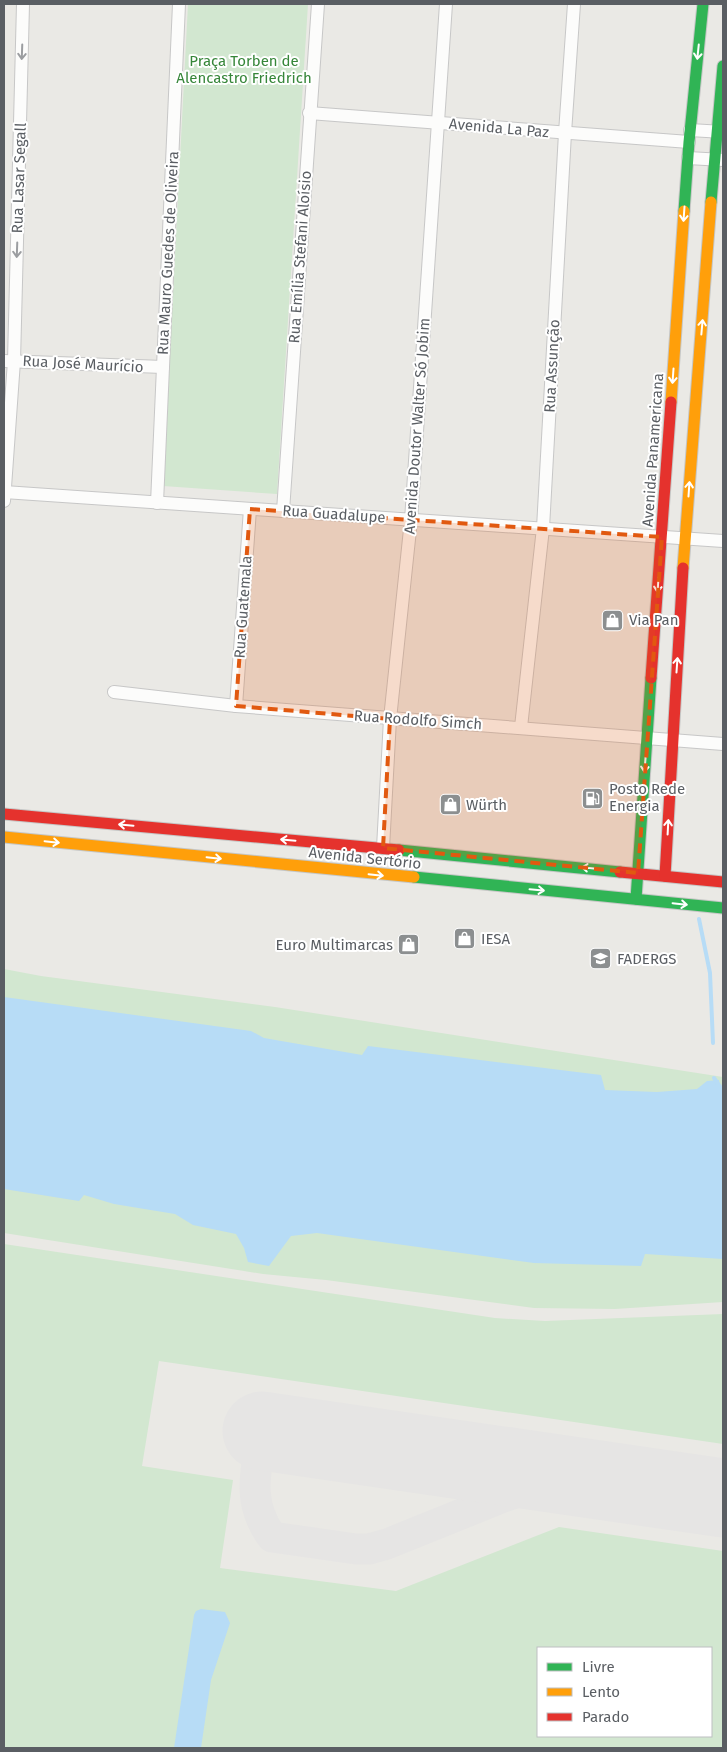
<svg xmlns="http://www.w3.org/2000/svg" width="727" height="1752" font-family="'Fira Sans',sans-serif">
  <rect width="100%" height="100%" fill="#eae9e5"/>
  <!-- green -->
  <g fill="#d2e7d0" fill-rule="evenodd">
    <path d="M 188,4 L 308,4 L 277,494 L 163,486 Z"/>
    <path d="M 4,969 L 41,976 L 275,1007 L 723,1077 L 723,1302 L 615,1309 L 534,1308 L 326,1280 L 263,1274 L 4,1233 Z"/>
    <path d="M 4,1244 L 495,1318 L 545,1321 L 723,1314 L 723,1444 L 159,1361 L 142,1466 L 233,1480 L 220,1568 L 396,1591 L 559,1527 L 723,1551 L 723,1748 L 4,1748 ZM 538,1648 L 711,1648 L 711,1736 L 538,1736 Z"/>
  </g>
  <!-- water -->
  <g fill="#b7dcf6">
    <path d="M 4,997 L 251,1031 L 264,1038 L 362,1055 L 368,1046 L 601,1075 L 605,1090 L 657,1092 L 697,1089 L 707,1081 L 719,1080 L 720,1090 L 723,1091 L 723,1259 L 645,1254 L 641,1266 L 534,1263 L 317,1233 L 291,1236 L 269,1266 L 248,1262 L 244,1248 L 236,1234 L 193,1225 L 175,1214 L 114,1204 L 84,1195 L 79,1201 L 4,1189 Z"/>
    <path d="M 201,1609 L 225,1612 L 230,1623 L 211,1680 L 201,1748 L 174,1748 L 194,1615 L 196,1611 Z"/>
  </g>
  <g fill="none" stroke-linecap="round" stroke-linejoin="round">
    <!-- stream -->
    <g stroke="#b7dcf6" stroke-width="4">
      <path d="M 699,919 L 710,973 L 713,1043"/>
      <path d="M 714,1078 L 723,1091"/>
    </g>
    <!-- taxiway -->
    <path stroke="#e6e5e4" stroke-width="31" d="M 262,1431 C 256,1471 246,1502 272,1537 L 356,1549 L 369,1549 L 387,1544 L 506,1496 L 546,1482 L 574,1480 L 696,1494"/>
    <!-- runway -->
    <path stroke="#e6e5e4" stroke-width="79" d="M 262,1431 L 723,1498"/>
    <defs>
      <g id="street">
        <path d="M 309,113 L 689,142"/>
        <path d="M 690,130 L 723,132"/>
        <path d="M 688,158 L 723,160"/>
        <path d="M 4,361 L 163,367"/>
        <path d="M 4,492 L 723,541"/>
        <path d="M 4,501 L 14,361 L 23,4"/>
        <path d="M 157,503 L 179,4"/>
        <path d="M 283,511 L 318,4"/>
        <path d="M 114,692 L 236,706 L 723,744"/>
        <path d="M 236,706 L 250,509"/>
        <path d="M 521,727 L 543,528 L 565,133 L 574,4"/>
        <path d="M 383,848 L 390,719 L 411,520 L 446,4"/>
      </g>
      <g id="fast">
        <path d="M 711,202 L 723,66"/>
        <path d="M 684,211 L 689,142 L 703,4"/>
        <path d="M 399,850 L 620,872"/>
        <path d="M 414,877 L 723,908"/>
        <path d="M 636,899 L 651,678"/>
      </g>
      <g id="slow">
        <path d="M 671,402 L 684,211"/>
        <path d="M 683,568 L 711,202"/>
        <path d="M 4,837 L 414,877"/>
      </g>
      <g id="jam">
        <path d="M 651,678 L 671,402"/>
        <path d="M 4,814 L 399,850"/>
        <path d="M 620,872 L 723,882"/>
        <path d="M 665,876 L 683,568"/>
      </g>
    </defs>
    <!-- street casing -->
    <use href="#street" stroke="#c7c7c7" stroke-width="14"/>
    <!-- fast casing -->
    <use href="#fast" stroke="#c5c6c5" stroke-width="13"/>
    <!-- slow casing -->
    <use href="#slow" stroke="#c5c6c5" stroke-width="13"/>
    <!-- jam casing -->
    <use href="#jam" stroke="#c5c6c5" stroke-width="13"/>
    <!-- street -->
    <use href="#street" stroke="#fcfcfb" stroke-width="12"/>
    <!-- fast -->
    <use href="#fast" stroke="#30b455" stroke-width="11"/>
    <!-- slow -->
    <use href="#slow" stroke="#ff9f0a" stroke-width="11"/>
    <!-- jam -->
    <use href="#jam" stroke="#e5322d" stroke-width="11"/>
  </g>
  <!-- one-way arrows -->
  <defs><path id="oneway-shaft" d="M-6 0H5M1.5-3L5.5 0L1.5 3" fill="none" stroke-width="1.6" stroke-linecap="round" stroke-linejoin="round" transform="scale(1.25)"/></defs>
  <g stroke="#9b9da0">
    <use href="#oneway-shaft" transform="translate(22 52) rotate(92)"/>
    <use href="#oneway-shaft" transform="translate(17 250) rotate(92)"/>
  </g>
  <g stroke="#fff">
    <use href="#oneway-shaft" transform="translate(698 52) rotate(96)"/>
    <use href="#oneway-shaft" transform="translate(684 214) rotate(94)"/>
    <use href="#oneway-shaft" transform="translate(702 327) rotate(-85)"/>
    <use href="#oneway-shaft" transform="translate(673 376) rotate(94)"/>
    <use href="#oneway-shaft" transform="translate(689 489) rotate(-86)"/>
    <use href="#oneway-shaft" transform="translate(658 585) rotate(94)"/>
    <use href="#oneway-shaft" transform="translate(677 665) rotate(-86)"/>
    <use href="#oneway-shaft" transform="translate(645 765) rotate(94)"/>
    <use href="#oneway-shaft" transform="translate(126 825) rotate(-175)"/>
    <use href="#oneway-shaft" transform="translate(668 827) rotate(-87)"/>
    <use href="#oneway-shaft" transform="translate(288 840) rotate(-175)"/>
    <use href="#oneway-shaft" transform="translate(52 842) rotate(6)"/>
    <use href="#oneway-shaft" transform="translate(214 858) rotate(6)"/>
    <use href="#oneway-shaft" transform="translate(589 868) rotate(-174)"/>
    <use href="#oneway-shaft" transform="translate(376 875) rotate(6)"/>
    <use href="#oneway-shaft" transform="translate(537 890) rotate(5)"/>
    <use href="#oneway-shaft" transform="translate(680 904) rotate(6)"/>
  </g>
  <!-- marked area -->
  <path fill="#e15910" fill-opacity="0.2" stroke="#e15910" stroke-width="4" stroke-dasharray="10 6" stroke-linejoin="round" d="M 250,509 L 662,537 L 638,873 L 383,848 L 390,719 L 236,706 Z"/>
  <!-- icons -->
  <defs>
    <symbol id="shop-square" viewBox="-11 -11 22 22"><rect x="-9" y="-9" width="18" height="18" rx="4" fill="#8c8f90" stroke="#fff"/><path d="M-5-2.5h2.3a2.7 3.5 0 0 1 5.4 0H5L5.5 6h-11ZM-1.5-2.5h3a1.5 2.3 0 0 0-3 0Z" fill="#fff"/></symbol>
    <symbol id="fuel-square" viewBox="-11 -11 22 22"><rect x="-9" y="-9" width="18" height="18" rx="4" fill="#8c8f90" stroke="#fff"/><path d="M-5.5-6h7V0h2V4h1.3V-2.5L3-4.5l.8-.8L6-3V5H2.5V1h-1V6h-7ZM-4.2-4.7v3.2H.2V-4.7Z" fill="#fff"/></symbol>
    <symbol id="university-square" viewBox="-11 -11 22 22"><rect x="-9" y="-9" width="18" height="18" rx="4" fill="#8c8f90" stroke="#fff"/><path d="M0-5L7-2L0 1L-7-2ZM-4 1L0 2.5L4 1V4Q0 6-4 4Z" fill="#fff"/></symbol>
  </defs>
  <g fill-rule="evenodd">
    <use href="#shop-square" x="600" y="608" width="25" height="25"/>
    <use href="#fuel-square" x="580" y="786" width="25" height="25"/>
    <use href="#shop-square" x="438" y="792" width="25" height="25"/>
    <use href="#shop-square" x="452" y="926" width="25" height="25"/>
    <use href="#shop-square" x="396" y="932" width="25" height="25"/>
    <use href="#university-square" x="588" y="946" width="25" height="25"/>
  </g>
  <g text-anchor="middle" stroke-width="4" stroke-linejoin="round" paint-order="stroke">
    <!-- park labels -->
    <g font-size="15" fill="#368639" stroke="#fff">
      <text x="244" y="66">Praça Torben de<tspan x="244" dy="17">Alencastro Friedrich</tspan></text>
    </g>
    <!-- street labels -->
    <g font-size="15" fill="#5a5e63" stroke="#fff">
      <text transform="translate(499 128) rotate(5)" y="5">Avenida La Paz</text>
      <text transform="translate(19 178) rotate(-88)" y="5">Rua Lasar Segall</text>
      <text transform="translate(168 253) rotate(-87)" y="5">Rua Mauro Guedes de Oliveira</text>
      <text transform="translate(300 257) rotate(-86)" y="5">Rua Emília Stefani Aloísio</text>
      <text transform="translate(83 364) rotate(3)" y="5">Rua José Maurício</text>
      <text transform="translate(552 366) rotate(-87)" y="5">Rua Assunção</text>
      <text transform="translate(417 426) rotate(-86)" y="5">Avenida Doutor Walter Só Jobim</text>
      <text transform="translate(653 450) rotate(-86)" y="5">Avenida Panamericana</text>
      <text transform="translate(334 514) rotate(4)" y="5">Rua Guadalupe</text>
      <text transform="translate(243 607) rotate(-86)" y="5">Rua Guatemala</text>
      <text transform="translate(418 720) rotate(4)" y="5">Rua Rodolfo Simch</text>
      <text transform="translate(365 858) rotate(6)" y="5">Avenida Sertório</text>
    </g>
    <!-- poi labels -->
    <g font-size="15" fill="#5a5e63" stroke="#fff" text-anchor="start">
      <text x="629" y="625">Via Pan</text>
      <text x="609" y="794">Posto Rede<tspan x="609" dy="17">Energia</tspan></text>
      <text x="466" y="810">Würth</text>
      <text x="481" y="944">IESA</text>
      <text x="393" y="950" text-anchor="end">Euro Multimarcas</text>
      <text x="617" y="964">FADERGS</text>
    </g>
  </g>
  <!-- border -->
  <rect width="727" height="1752" fill="none" stroke="#5a5e63" stroke-width="10"/>
  <!-- legend -->
  <rect x="537" y="1647" width="175" height="90" fill="#ffffff" stroke="#bdbfc1"/>
  <rect x="547" y="1663" width="25" height="8" fill="#30b455" stroke="#bdbfc1"/>
  <text x="582" y="1672" font-size="15" fill="#5a5e63">Livre</text>
  <rect x="547" y="1688" width="25" height="8" fill="#ff9f0a" stroke="#bdbfc1"/>
  <text x="582" y="1697" font-size="15" fill="#5a5e63">Lento</text>
  <rect x="547" y="1713" width="25" height="8" fill="#e5322d" stroke="#bdbfc1"/>
  <text x="582" y="1722" font-size="15" fill="#5a5e63">Parado</text>
</svg>
